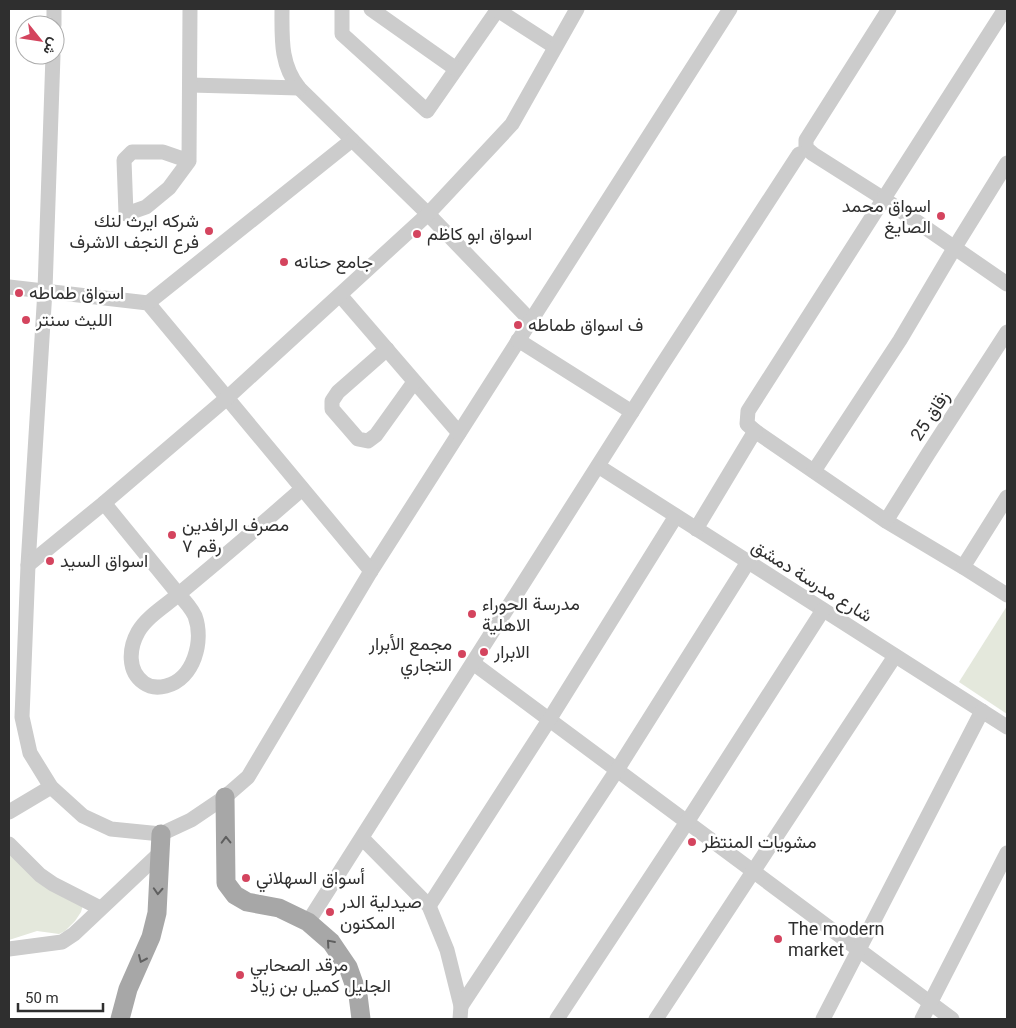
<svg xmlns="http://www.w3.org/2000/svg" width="1016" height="1028" font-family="Roboto,Vazirmatn,sans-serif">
  <rect width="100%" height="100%" fill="#fff"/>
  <!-- green -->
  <g fill="#e4e8dc">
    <path d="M 1007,606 L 1007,714 L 959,682 Z"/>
    <path d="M 9,854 L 83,905 L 81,912 L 75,921 L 65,931 L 59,934 L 37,931 L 9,940 Z"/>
  </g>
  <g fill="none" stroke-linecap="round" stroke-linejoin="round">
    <!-- minor -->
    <g stroke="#ccc" stroke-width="15">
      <path d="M 282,9 C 282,38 280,64 299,88 L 428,214 L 531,321"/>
      <path d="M 342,9 L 342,34 L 427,111 L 498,9"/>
      <path d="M 371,9 L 456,69"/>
      <path d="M 496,9 L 555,47"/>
      <path d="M 889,9 L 806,140 L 806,148 L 813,154 L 884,199 L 1007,284"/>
      <path d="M 1005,9 L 748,411 L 747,424 L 755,431 L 886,521 L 963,567 L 1007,595"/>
      <path d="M 54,25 L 54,9"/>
      <path d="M 53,55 L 45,290 L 28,565 L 22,717 L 30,753 L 51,787 L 83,816 L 111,829 L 161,834 L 191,820 L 225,797 L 248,777 L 371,571 L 730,9"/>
      <path d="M 190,85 L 299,88"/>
      <path d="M 189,161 L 163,152 L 132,152 L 124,160 L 126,214 L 146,207 L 169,188 L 189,161 L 190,9"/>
      <path d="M 9,287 L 148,303 L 371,571"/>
      <path d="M 340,295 L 459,433"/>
      <path d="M 148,303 L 352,140"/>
      <path d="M 518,340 L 632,412"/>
      <path d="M 387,349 L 338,392 L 332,401 L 332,409 L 358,439 L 368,441 L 376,435 L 414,382"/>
      <path d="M 598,466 L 1007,727"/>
      <path d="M 814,471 L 900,340 L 955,247 L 1007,163"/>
      <path d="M 104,503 L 179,595 C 185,601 191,608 195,616 C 204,641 194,679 166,686 C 158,688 151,688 144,683 C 127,671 129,648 138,632 C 147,616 167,605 180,593 C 221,559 262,524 302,489"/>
      <path d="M 886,521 L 928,454 L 1007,332"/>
      <path d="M 696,529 L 755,431"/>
      <path d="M 28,565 L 104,503 L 227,398 L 428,214 L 512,124 L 577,9"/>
      <path d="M 963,567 L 1007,497"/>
      <path d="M 473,663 L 952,1019"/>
      <path d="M 9,812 L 51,787"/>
      <path d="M 362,838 L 429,906 L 447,950 L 461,1006 L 460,1019"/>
      <path d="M 9,844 L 40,875 L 53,884 L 100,908"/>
      <path d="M 429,906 L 549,720 L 676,516"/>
      <path d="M 308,922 L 658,371 L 799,154"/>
      <path d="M 9,949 L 62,942 L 74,934 L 160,853"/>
      <path d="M 461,1006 L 617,770 L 748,562"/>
      <path d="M 557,1019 L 687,822 L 823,610"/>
      <path d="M 656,1019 L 895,656"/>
      <path d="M 823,1019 L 982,711"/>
      <path d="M 922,1019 L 1007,853"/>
    </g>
    <!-- major -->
    <g stroke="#a7a7a7" stroke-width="19">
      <path d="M 225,797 L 226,883 L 235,895 L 247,902 L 279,908 L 308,922 L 331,942 L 348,967 L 358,995 L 361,1019"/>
      <path d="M 120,1019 L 128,989 L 151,937 L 157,913 L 161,834"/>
    </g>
  </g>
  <!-- one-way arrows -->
  <defs><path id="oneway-chevron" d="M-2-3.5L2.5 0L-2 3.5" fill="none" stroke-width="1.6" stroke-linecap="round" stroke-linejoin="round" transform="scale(1.25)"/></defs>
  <g stroke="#5f5f5f">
    <use href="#oneway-chevron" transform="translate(226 840) rotate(-91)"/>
    <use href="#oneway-chevron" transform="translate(158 891) rotate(93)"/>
    <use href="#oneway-chevron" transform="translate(330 943) rotate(-131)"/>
    <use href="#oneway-chevron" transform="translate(142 959) rotate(114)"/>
  </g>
  <!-- markers -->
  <g fill="#d4445e" stroke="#fff" stroke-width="2">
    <circle cx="941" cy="216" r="5"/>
    <circle cx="209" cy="231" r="5"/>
    <circle cx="417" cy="234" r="5"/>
    <circle cx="284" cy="262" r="5"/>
    <circle cx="19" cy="293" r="5"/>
    <circle cx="26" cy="320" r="5"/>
    <circle cx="518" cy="325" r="5"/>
    <circle cx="172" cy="535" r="5"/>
    <circle cx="50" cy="561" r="5"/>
    <circle cx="472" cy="614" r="5"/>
    <circle cx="484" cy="652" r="5"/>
    <circle cx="462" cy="654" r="5"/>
    <circle cx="692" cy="842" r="5"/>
    <circle cx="246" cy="878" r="5"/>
    <circle cx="330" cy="912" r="5"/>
    <circle cx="778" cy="939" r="5"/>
    <circle cx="240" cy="975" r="5"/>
  </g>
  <g text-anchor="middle" stroke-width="5" stroke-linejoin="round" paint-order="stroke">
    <!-- poi labels -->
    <g font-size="18" fill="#2f2f2f" stroke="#fff" text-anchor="start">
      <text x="931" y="212" text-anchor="end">اسواق محمد<tspan x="931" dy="21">الصايغ</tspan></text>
      <text x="199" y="227" text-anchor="end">شركه ايرث لنك<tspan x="199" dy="21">فرع النجف الاشرف</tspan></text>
      <text x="427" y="240">اسواق ابو كاظم</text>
      <text x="294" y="268">جامع حنانه</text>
      <text x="29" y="299">اسواق طماطه</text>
      <text x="36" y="326">الليث سنتر</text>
      <text x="528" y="331">ف اسواق طماطه</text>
      <text x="182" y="531">مصرف الرافدين<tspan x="182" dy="21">رقم ٧</tspan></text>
      <text x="60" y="567">اسواق السيد</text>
      <text x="482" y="610">مدرسة الحوراء<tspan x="482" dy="21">الاهلية</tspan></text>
      <text x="452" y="650" text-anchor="end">مجمع الأبرار<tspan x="452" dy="21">التجاري</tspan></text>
      <text x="494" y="658">الابرار</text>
      <text x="702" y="848">مشويات المنتظر</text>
      <text x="256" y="884">أسواق السهلاني</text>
      <text x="340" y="908">صيدلية الدر<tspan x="340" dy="21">المكنون</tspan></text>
      <text x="788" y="935">The modern<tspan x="788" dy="21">market</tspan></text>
      <text x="250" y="971">مرقد الصحابي<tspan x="250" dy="21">الجليل كميل بن زياد</tspan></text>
    </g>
    <!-- street labels -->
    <g font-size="18" fill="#2f2f2f" stroke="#fff">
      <text transform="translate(930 416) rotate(-57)" y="6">زقاق 25</text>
      <text transform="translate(812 581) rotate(32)" y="6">شارع مدرسة دمشق</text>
    </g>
  </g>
  <!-- border -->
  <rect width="1016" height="1028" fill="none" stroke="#2f2f2f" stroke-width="20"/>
  <!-- north arrow -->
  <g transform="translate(40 40) rotate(120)"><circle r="24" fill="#ffffff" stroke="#acacac"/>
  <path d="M0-4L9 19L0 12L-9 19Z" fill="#d4445e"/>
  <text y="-8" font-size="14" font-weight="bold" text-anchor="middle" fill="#2f2f2f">ش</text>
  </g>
  <!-- scale -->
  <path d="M18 1003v8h85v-8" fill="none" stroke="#2f2f2f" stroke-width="2.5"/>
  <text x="25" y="1003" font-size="15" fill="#2f2f2f" stroke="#ffffff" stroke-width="4" paint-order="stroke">50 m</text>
</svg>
